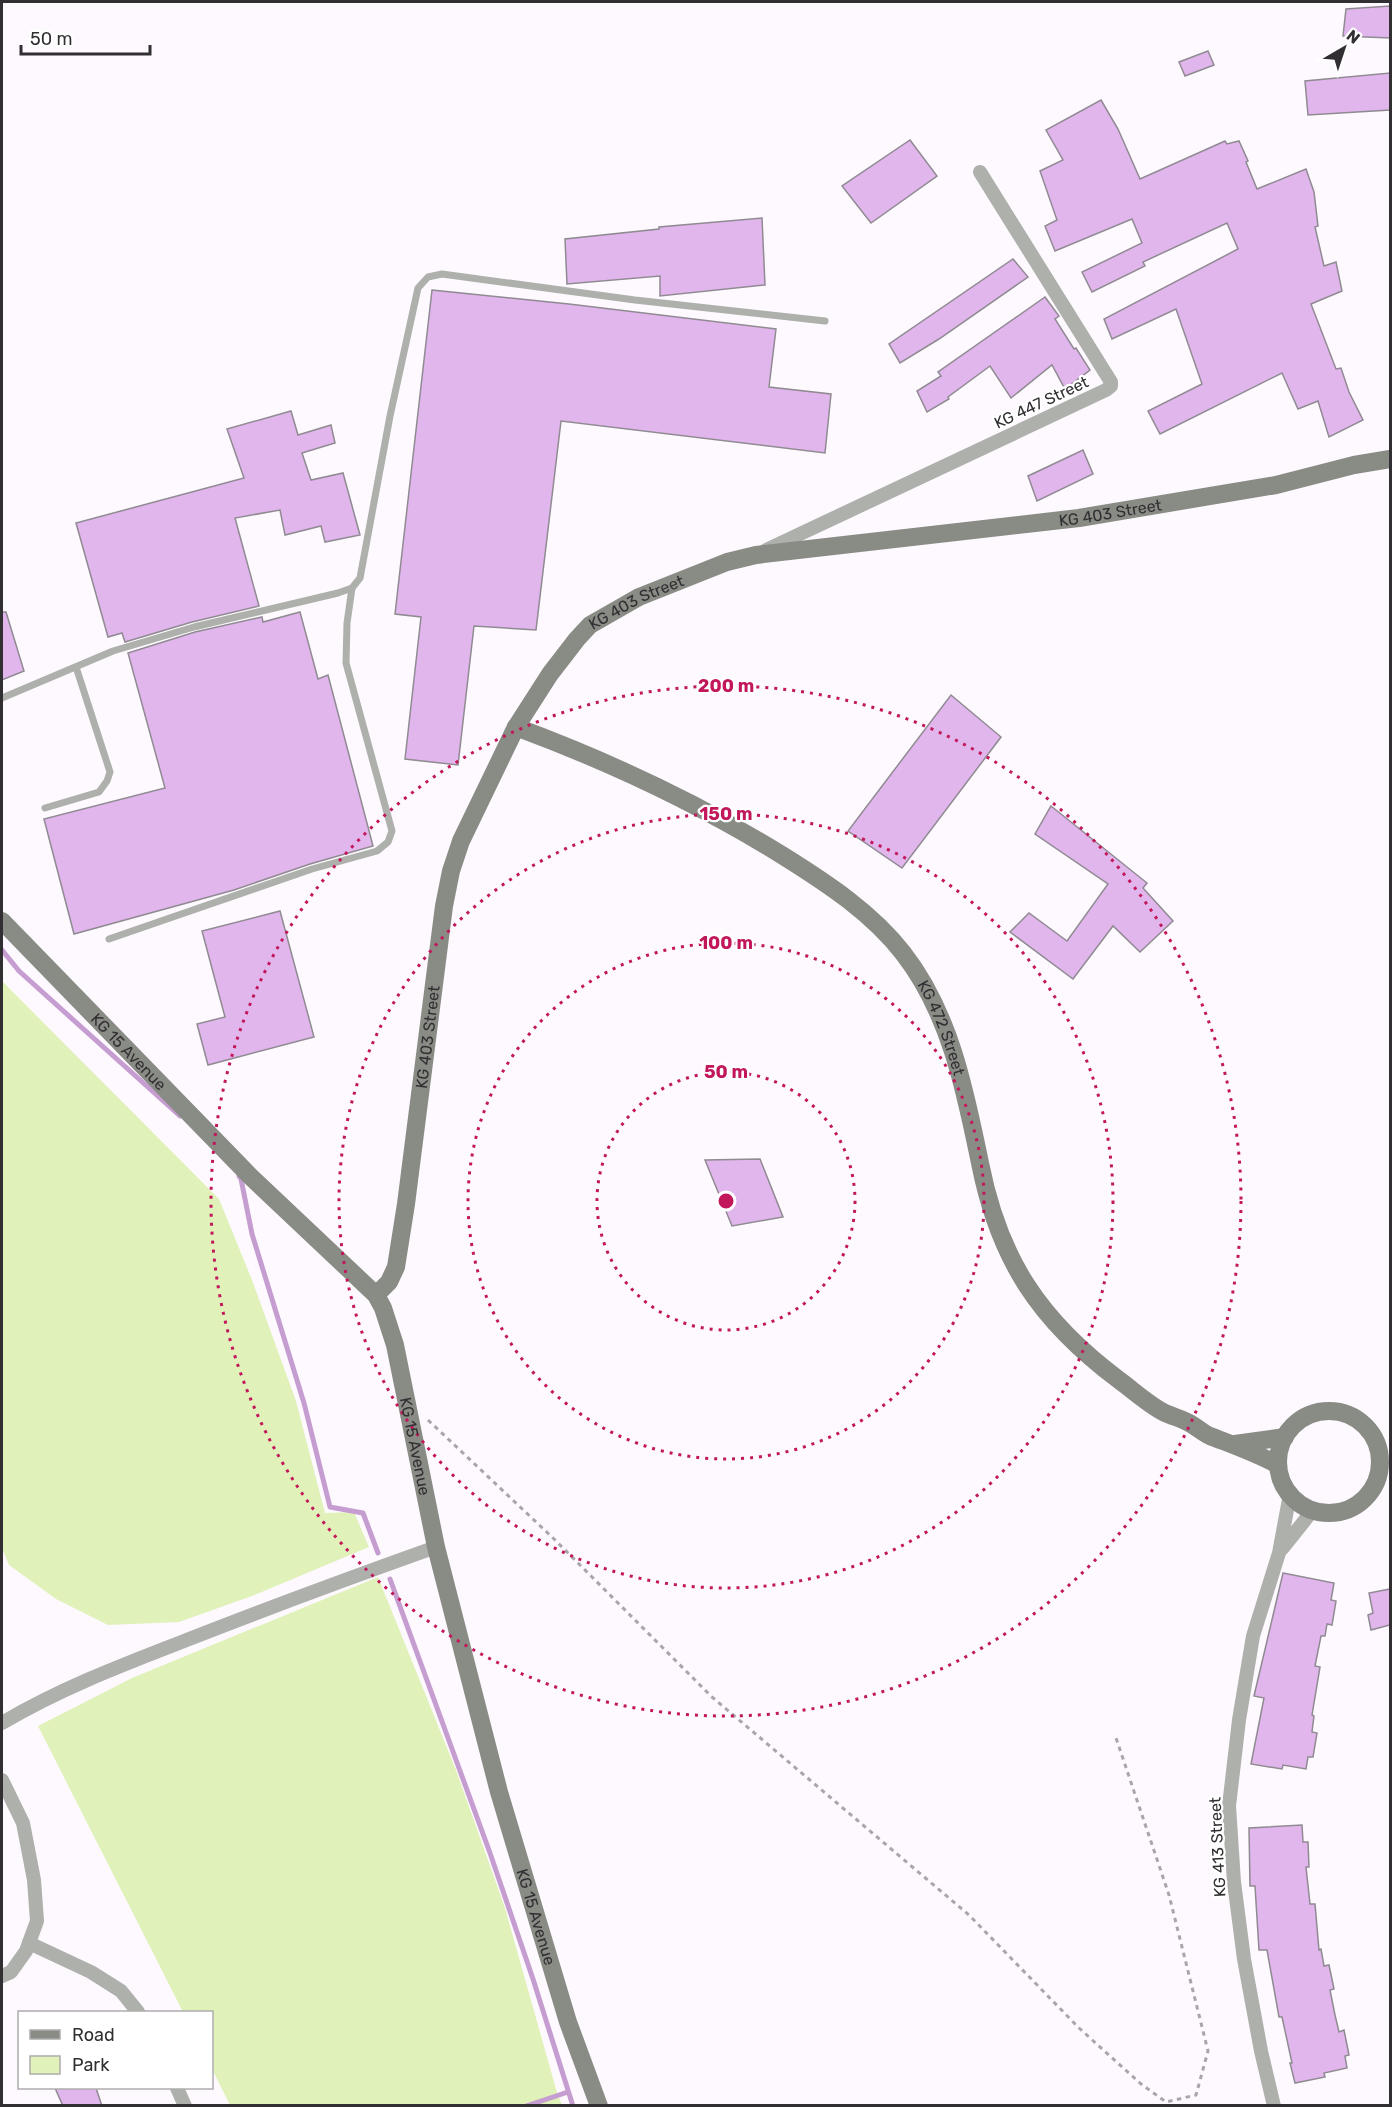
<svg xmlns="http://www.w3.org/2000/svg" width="1392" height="2107" font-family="Rubik,sans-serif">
  <rect width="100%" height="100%" fill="#fdf9fe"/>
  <!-- green -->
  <g fill="#e0f1b9">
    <path d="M 2,981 L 219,1199 L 252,1280 L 296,1401 L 325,1513 L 354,1512 L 369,1547 L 252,1596 L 179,1622 L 108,1625 L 56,1599 L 9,1565 L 2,1548 Z"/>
    <path d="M 378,1577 L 456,1770 L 505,1908 L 558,2096 L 562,2105 L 230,2105 L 212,2069 L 212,2012 L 183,2012 L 38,1726 L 132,1678 Z"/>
  </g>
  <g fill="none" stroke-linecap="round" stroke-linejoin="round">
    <!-- stream -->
    <g stroke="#c69dd1" stroke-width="5">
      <path d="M 2,950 L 19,971 L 180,1116"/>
      <path d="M 239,1176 L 241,1179 L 252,1234 L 304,1403 L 330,1507 L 363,1513 L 378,1553"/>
      <path d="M 390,1579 L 490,1853 L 533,1979 L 573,2106"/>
      <path d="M 526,2106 L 568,2092"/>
    </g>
  </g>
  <!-- building -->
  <g fill="#e0b6ec" stroke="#908a92" stroke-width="1.5">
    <path d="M 1390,6 L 1390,38 L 1343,36 L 1346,9 Z"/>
    <path d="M 1208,51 L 1214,65 L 1185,76 L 1179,62 Z"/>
    <path d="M 1390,73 L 1390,110 L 1308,115 L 1305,81 Z"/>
    <path d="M 1101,100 L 1118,129 L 1140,179 L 1225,141 L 1227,144 L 1239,141 L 1248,161 L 1246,162 L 1257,189 L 1306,169 L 1314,192 L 1318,226 L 1315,227 L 1324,266 L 1336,262 L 1342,291 L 1311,304 L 1336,369 L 1341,368 L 1349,392 L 1363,420 L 1329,437 L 1318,401 L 1298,409 L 1282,373 L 1160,434 L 1148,411 L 1202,384 L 1176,309 L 1112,339 L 1104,319 L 1238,249 L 1227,223 L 1143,262 L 1145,266 L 1092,292 L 1082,272 L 1142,243 L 1132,219 L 1055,251 L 1045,226 L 1057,220 L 1040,171 L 1063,160 L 1046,130 Z"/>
    <path d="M 910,140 L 937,176 L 871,223 L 842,186 Z"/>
    <path d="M 762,218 L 765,285 L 660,296 L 660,276 L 567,284 L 565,239 L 659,229 L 659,227 Z"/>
    <path d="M 1013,259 L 1028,277 L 939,339 L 900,363 L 889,344 Z"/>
    <path d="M 432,290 L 569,304 L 776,329 L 769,387 L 831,394 L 825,453 L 561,421 L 536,630 L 474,626 L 458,765 L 405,759 L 421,617 L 395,614 Z"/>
    <path d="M 1045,297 L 1059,316 L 1055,319 L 1074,349 L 1076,348 L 1090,370 L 1065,389 L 1052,365 L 1011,398 L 990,366 L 948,397 L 949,399 L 927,412 L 917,391 L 941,376 L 938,372 Z"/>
    <path d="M 291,411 L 298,435 L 331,425 L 335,443 L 302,453 L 311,480 L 343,473 L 360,535 L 325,542 L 321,526 L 285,535 L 280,510 L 235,518 L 259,606 L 192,622 L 125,642 L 122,633 L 108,637 L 76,523 L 244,478 L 227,429 Z"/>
    <path d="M 1083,450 L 1093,474 L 1037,501 L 1028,476 Z"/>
    <path d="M 2,612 L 6,612 L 24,671 L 2,680 Z"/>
    <path d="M 300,612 L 318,679 L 328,675 L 373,846 L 310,864 L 234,890 L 74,934 L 44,819 L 165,788 L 128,653 L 195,632 L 262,617 L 263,622 Z"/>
    <path d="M 951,695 L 1001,737 L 902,868 L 848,831 Z"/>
    <path d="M 1051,806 L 1147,883 L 1143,888 L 1173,921 L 1140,952 L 1113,926 L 1073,979 L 1010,932 L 1029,913 L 1067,941 L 1108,884 L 1035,834 Z"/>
    <path d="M 280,911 L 314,1037 L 208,1065 L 197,1024 L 225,1017 L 202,931 Z"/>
    <path d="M 760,1159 L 783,1217 L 732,1226 L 705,1160 Z"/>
    <path d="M 1283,1573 L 1334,1583 L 1331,1600 L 1336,1601 L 1332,1625 L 1327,1624 L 1325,1636 L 1321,1636 L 1315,1666 L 1320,1667 L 1312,1715 L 1314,1716 L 1312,1732 L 1317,1733 L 1313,1757 L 1308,1757 L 1306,1769 L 1283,1765 L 1282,1769 L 1251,1764 L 1264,1698 L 1254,1696 Z"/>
    <path d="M 1390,1589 L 1390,1625 L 1371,1630 L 1368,1615 L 1373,1613 L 1369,1593 Z"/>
    <path d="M 1302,1825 L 1303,1842 L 1308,1842 L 1309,1867 L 1306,1867 L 1310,1904 L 1315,1904 L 1319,1950 L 1321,1949 L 1324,1966 L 1329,1965 L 1334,1989 L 1330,1990 L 1335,2015 L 1339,2032 L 1344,2030 L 1349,2055 L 1345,2056 L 1347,2068 L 1324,2073 L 1325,2077 L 1295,2083 L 1290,2063 L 1292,2063 L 1282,2017 L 1279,2017 L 1267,1950 L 1259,1950 L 1255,1886 L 1250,1886 L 1249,1828 Z"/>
    <path d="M 55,2088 L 96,2088 L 102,2106 L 63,2106 Z"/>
  </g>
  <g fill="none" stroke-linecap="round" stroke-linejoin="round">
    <!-- path -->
    <path stroke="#a9a6aa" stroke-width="3" stroke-dasharray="4.5 4.5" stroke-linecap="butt" d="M 428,1420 L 553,1538 L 712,1697 L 969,1915 L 1079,2028 L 1141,2084 L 1166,2102 L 1196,2095 L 1208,2051 L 1169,1895 L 1115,1735"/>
    <!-- lane -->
    <g stroke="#aeb0ab" stroke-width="7">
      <path d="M 2,698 L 113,651 L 194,627 L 338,593 L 352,588 L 360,578 L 390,416 L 418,288 L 428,277 L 442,274 L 635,300 L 825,321"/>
      <path d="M 45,808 L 99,792 L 107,781 L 110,772 L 76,667"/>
      <path d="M 109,939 L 312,869 L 377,851 L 388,842 L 392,831 L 346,663 L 347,623 L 352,588"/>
    </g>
    <!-- street -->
    <g stroke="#aeb0ab" stroke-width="14">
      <path d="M 766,550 L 1106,390 L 1111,386 L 1111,382 L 980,172"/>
      <path d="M 1282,1549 L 1313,1510"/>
      <path d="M 2,1723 C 59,1689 122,1665 184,1641 C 268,1608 352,1577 436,1547"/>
      <path d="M 2,1780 L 23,1823 L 34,1880 L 37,1921 L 26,1951 L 11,1972 L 2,1976"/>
      <path d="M 29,1943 L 91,1972 L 121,1991 L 138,2012"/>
      <path d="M 177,2088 L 185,2106"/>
      <path d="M 1274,2106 L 1261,2051 L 1244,1959 L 1234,1882 L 1229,1806 L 1239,1720 L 1253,1636 L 1279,1553 L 1290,1494"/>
    </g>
    <!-- secondary -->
    <g stroke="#898c85" stroke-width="18">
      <path id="s1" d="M 516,727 C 610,762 700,804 785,857 C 828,884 872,913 903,953 C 950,1013 965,1090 980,1163 C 999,1260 1040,1321 1119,1380 C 1134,1391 1149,1405 1165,1413 C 1174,1417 1183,1419 1191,1424 C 1198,1428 1203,1433 1210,1436 C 1233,1445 1256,1453 1278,1465"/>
      <path id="s2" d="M 2,921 L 251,1177 L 376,1295 L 383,1308 L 395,1345 L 436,1547 L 499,1792 L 568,2022 L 599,2106"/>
      <path id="s3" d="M 376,1295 L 389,1282 L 396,1267 L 406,1204 L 444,906 L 451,871 L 461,841 L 516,727 L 550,674 L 577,639 L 590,625 L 639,597 L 727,562 L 756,555 L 1079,518 L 1276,485 L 1354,465 L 1390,459"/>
      <circle cx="1329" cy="1462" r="51"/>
      <path d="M 1235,1444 L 1285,1437"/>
    </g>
  </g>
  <!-- distance rings -->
  <g fill="none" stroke="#c2185b" stroke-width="3" stroke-dasharray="3 6">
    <circle cx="726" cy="1201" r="129"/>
    <circle cx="726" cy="1201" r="258"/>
    <circle cx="726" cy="1201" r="387"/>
    <circle cx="726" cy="1201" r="515"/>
  </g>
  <g text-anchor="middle" stroke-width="4.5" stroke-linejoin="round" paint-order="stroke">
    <!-- street labels -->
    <g font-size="16" fill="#322f33" stroke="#fff">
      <text transform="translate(1041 402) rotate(-25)" y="6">KG 447 Street</text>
      <text dy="6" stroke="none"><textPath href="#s3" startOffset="1257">KG 403 Street</textPath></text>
      <text dy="6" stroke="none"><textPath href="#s3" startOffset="771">KG 403 Street</textPath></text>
      <text dy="6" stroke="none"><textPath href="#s1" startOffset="537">KG 472 Street</textPath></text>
      <text dy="6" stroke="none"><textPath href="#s3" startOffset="267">KG 403 Street</textPath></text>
      <text dy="6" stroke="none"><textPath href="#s2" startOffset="182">KG 15 Avenue</textPath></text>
      <text dy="6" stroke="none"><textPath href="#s2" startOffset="686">KG 15 Avenue</textPath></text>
      <text transform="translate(1217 1847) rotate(-93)" y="6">KG 413 Street</text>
      <text dy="6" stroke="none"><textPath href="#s2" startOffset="1172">KG 15 Avenue</textPath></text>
    </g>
  </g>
  <circle cx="726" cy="1201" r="9" fill="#c2185b" stroke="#fff" stroke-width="3"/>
  <g font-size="18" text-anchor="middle" font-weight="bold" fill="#c2185b" stroke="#fff" stroke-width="4.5" stroke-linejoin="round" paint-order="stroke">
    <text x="726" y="692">200 m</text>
    <text x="726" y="820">150 m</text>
    <text x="726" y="949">100 m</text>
    <text x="726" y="1078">50 m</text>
  </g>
  <!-- border -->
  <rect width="1392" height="2107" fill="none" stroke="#322f33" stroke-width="6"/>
  <!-- legend -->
  <rect x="18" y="2011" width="195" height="78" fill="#ffffff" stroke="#adacad" stroke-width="1.5"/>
  <rect x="30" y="2030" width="30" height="9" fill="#898c85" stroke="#adacad" stroke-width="1.5"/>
  <text x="72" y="2041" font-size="18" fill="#322f33">Road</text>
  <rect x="30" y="2056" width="30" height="18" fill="#e0f1b9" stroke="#adacad" stroke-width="1.5"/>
  <text x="72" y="2071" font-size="18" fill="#322f33">Park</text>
  <!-- north arrow -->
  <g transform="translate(1344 48) rotate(39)" stroke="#ffffff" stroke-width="4.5" paint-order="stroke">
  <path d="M0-4.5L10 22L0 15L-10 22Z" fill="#322f33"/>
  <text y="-9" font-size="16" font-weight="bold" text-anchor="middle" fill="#322f33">N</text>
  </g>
  <!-- scale -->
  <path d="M21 45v9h129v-9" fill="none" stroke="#322f33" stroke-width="3"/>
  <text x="30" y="45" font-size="18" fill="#322f33" stroke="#ffffff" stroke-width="4.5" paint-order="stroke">50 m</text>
</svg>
